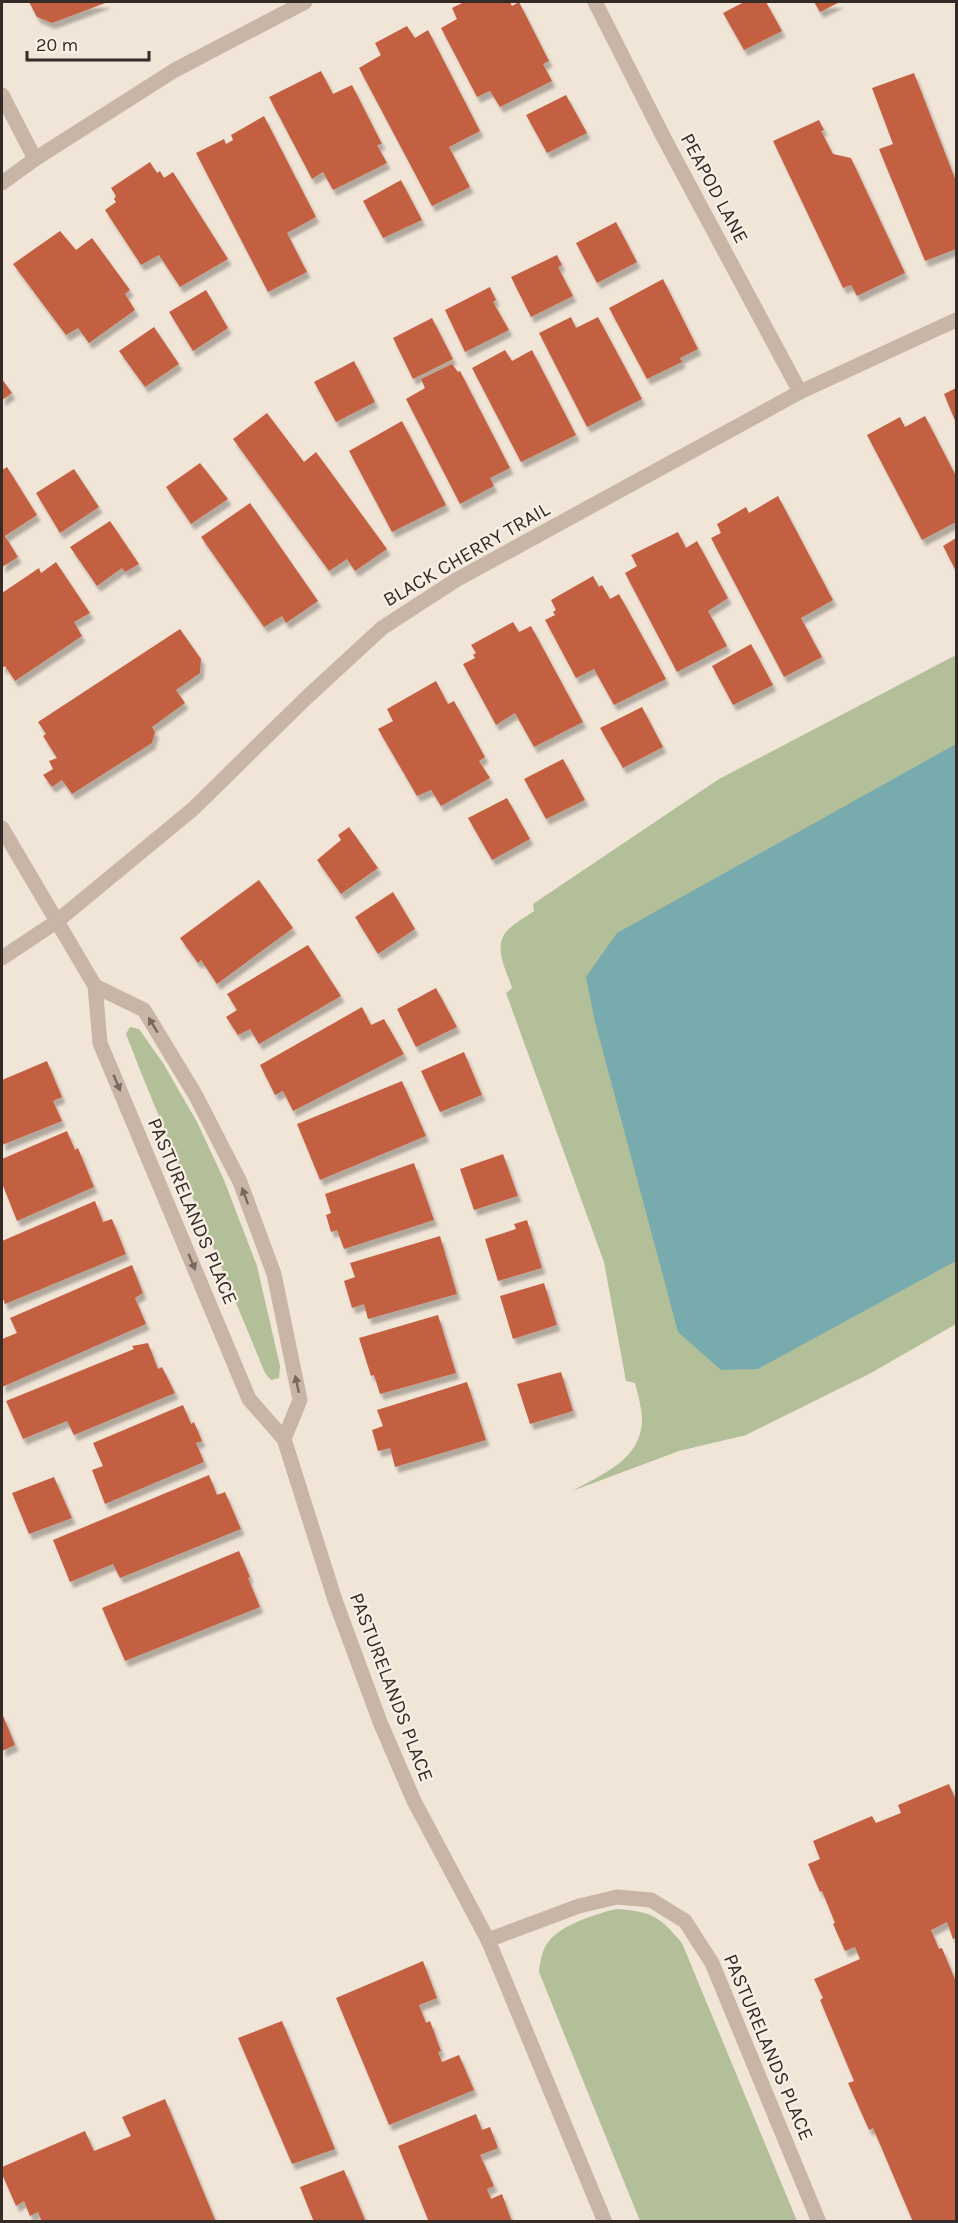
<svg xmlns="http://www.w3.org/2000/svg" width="958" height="2223" font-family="Karla,sans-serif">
  <defs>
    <filter id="shadow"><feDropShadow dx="3.5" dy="6" stdDeviation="1.5" flood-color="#0004"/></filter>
  </defs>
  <rect width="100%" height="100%" fill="#f1e5d8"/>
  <!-- green -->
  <g fill="#b3bf99">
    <path d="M 956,655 L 956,1324 L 871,1373 L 746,1435 L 679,1451 L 572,1491 C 601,1475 642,1459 642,1420 C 642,1408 638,1395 635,1383 L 626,1381 L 604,1262 L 506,993 L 512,988 C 510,980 506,973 504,966 C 493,932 510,928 534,911 L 533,904 L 719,779 Z"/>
    <path d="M 130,1027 L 139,1029 L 163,1063 L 197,1122 L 224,1180 L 257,1266 L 280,1366 L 279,1378 L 271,1380 L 265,1373 L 142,1075 L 126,1034 Z"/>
    <path d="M 617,1909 C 653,1912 659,1916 682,1943 L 797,2221 L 640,2221 L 539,1972 C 540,1962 542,1949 549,1941 C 561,1925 598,1913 617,1909 Z"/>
  </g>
  <!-- water -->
  <path fill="#78abad" d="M 956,744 L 956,1261 L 758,1369 L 721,1370 L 678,1332 L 595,1022 L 586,977 L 617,933 Z"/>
  <!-- building -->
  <g fill="#c46143" filter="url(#shadow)">
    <path d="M 29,2 L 108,2 L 52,23 L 37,17 Z"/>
    <path d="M 464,2 L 510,2 L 512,6 L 519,2 L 549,61 L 543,64 L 552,81 L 500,107 L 490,91 L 477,97 L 441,28 L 457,19 L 452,8 Z"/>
    <path d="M 744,2 L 766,2 L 782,31 L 744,50 L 723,13 Z"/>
    <path d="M 814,2 L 840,2 L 820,12 Z"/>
    <path d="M 407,26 L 415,38 L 428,30 L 480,131 L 449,147 L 470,187 L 432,206 L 359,68 L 381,55 L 375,43 Z"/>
    <path d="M 321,71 L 333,94 L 352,85 L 382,144 L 377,145 L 387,163 L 333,190 L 323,172 L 312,179 L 269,97 Z"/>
    <path d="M 914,73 L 956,181 L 956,249 L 925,261 L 879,149 L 893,144 L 872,88 Z"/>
    <path d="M 566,95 L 587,133 L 547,153 L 526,115 Z"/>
    <path d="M 264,116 L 316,217 L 287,233 L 307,272 L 268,292 L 196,153 L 224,139 L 226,144 L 233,140 L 231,135 Z"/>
    <path d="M 819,120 L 824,130 L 821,131 L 833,154 L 851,158 L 905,273 L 857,296 L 851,285 L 843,288 L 773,141 Z"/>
    <path d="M 150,162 L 157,173 L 160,171 L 164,178 L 173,172 L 228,259 L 180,287 L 159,255 L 141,265 L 105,210 L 116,202 L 114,199 L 116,196 L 111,188 Z"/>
    <path d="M 401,180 L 422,220 L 383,238 L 363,201 Z"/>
    <path d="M 616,222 L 637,262 L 597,283 L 576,243 Z"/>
    <path d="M 60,231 L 76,250 L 92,238 L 130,290 L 125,294 L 135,310 L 89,343 L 78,328 L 66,335 L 13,264 Z"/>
    <path d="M 557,255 L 562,265 L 558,267 L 573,296 L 531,317 L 511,277 Z"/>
    <path d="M 663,279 L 698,349 L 680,358 L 682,362 L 647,379 L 609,308 Z"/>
    <path d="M 490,287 L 496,300 L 493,302 L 509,330 L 465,352 L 445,310 Z"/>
    <path d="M 206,290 L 228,328 L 193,351 L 169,312 Z"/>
    <path d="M 571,317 L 576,328 L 598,317 L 642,399 L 587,427 L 539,333 Z"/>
    <path d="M 432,318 L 453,359 L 413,379 L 393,338 Z"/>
    <path d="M 154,327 L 179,364 L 145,387 L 119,351 Z"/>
    <path d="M 505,350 L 512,361 L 532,350 L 576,435 L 521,462 L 472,368 Z"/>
    <path d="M 354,361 L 375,402 L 336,422 L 314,382 Z"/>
    <path d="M 452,364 L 458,372 L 460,371 L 510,468 L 490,478 L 494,486 L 460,504 L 406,399 L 425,388 L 421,379 Z"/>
    <path d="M 2,379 L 12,393 L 2,400 Z"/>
    <path d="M 956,388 L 956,423 L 944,394 Z"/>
    <path d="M 267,413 L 304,462 L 316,452 L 387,549 L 355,571 L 347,559 L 329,571 L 233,439 Z"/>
    <path d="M 925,416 L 956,476 L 956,522 L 922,540 L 867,435 L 900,417 L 905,427 Z"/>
    <path d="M 402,421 L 446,505 L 392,532 L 349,451 Z"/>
    <path d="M 200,463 L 228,499 L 191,524 L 166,487 Z"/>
    <path d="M 7,467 L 37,515 L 5,536 L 18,557 L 2,567 L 2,470 Z"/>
    <path d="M 74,469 L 99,507 L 60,533 L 36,493 Z"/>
    <path d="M 778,496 L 833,600 L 801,618 L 822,657 L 784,677 L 711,538 L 721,533 L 717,524 L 746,507 L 749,513 Z"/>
    <path d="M 250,503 L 318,601 L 286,623 L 282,616 L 264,627 L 201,537 Z"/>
    <path d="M 110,521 L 139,564 L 125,572 L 122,568 L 97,586 L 70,547 Z"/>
    <path d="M 678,532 L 686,548 L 697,541 L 728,598 L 708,611 L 727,646 L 677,672 L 625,573 L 637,566 L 631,555 Z"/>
    <path d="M 956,538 L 956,571 L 943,546 Z"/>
    <path d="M 56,562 L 90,613 L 74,622 L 82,636 L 15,681 L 5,666 L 2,668 L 2,593 L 39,568 L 41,573 Z"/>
    <path d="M 593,576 L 599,587 L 602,585 L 610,599 L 619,594 L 666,679 L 614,705 L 594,669 L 576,678 L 545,620 L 555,615 L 553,612 L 556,610 L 551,600 Z"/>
    <path d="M 513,622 L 519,632 L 531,626 L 583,722 L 534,747 L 515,713 L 496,725 L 463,664 L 475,658 L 473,655 L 476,653 L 471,645 Z"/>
    <path d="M 180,629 L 201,659 L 200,673 L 176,690 L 185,703 L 152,727 L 155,732 L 152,743 L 72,794 L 62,780 L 52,787 L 43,775 L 53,769 L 49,761 L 57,758 L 43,736 L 46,734 L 38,722 Z"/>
    <path d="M 751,644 L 773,685 L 733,705 L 712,666 Z"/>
    <path d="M 436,681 L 448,704 L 454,701 L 485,757 L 479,761 L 490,778 L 441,806 L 431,790 L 417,796 L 378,729 L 393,721 L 387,709 Z"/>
    <path d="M 642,707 L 663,747 L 623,768 L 600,728 Z"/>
    <path d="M 563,759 L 585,800 L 546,819 L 524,779 Z"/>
    <path d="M 507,798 L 530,839 L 492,860 L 468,818 Z"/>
    <path d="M 349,827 L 378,868 L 341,894 L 317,860 L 341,840 L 338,835 Z"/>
    <path d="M 259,880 L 293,928 L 217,984 L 201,960 L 198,963 L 180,938 Z"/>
    <path d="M 393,892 L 415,929 L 378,954 L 355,917 Z"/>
    <path d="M 308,945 L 341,996 L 259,1044 L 250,1029 L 238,1035 L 226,1017 L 237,1010 L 227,994 Z"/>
    <path d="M 436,988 L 457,1027 L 416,1047 L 397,1009 Z"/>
    <path d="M 362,1007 L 371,1025 L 384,1019 L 404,1054 L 293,1111 L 283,1091 L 275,1095 L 260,1065 Z"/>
    <path d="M 464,1052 L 482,1095 L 440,1112 L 421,1071 Z"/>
    <path d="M 47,1061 L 62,1097 L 53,1101 L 62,1121 L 2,1145 L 2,1080 Z"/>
    <path d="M 402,1081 L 426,1136 L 320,1180 L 297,1124 Z"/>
    <path d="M 67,1131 L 75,1150 L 78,1148 L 94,1187 L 17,1221 L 2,1183 L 2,1159 Z"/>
    <path d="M 503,1154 L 518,1196 L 474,1210 L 460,1169 Z"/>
    <path d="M 414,1163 L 434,1220 L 344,1249 L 337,1230 L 331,1232 L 326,1215 L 331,1213 L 325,1194 Z"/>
    <path d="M 95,1201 L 103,1222 L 112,1219 L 126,1254 L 5,1304 L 2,1296 L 2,1241 Z"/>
    <path d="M 527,1220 L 542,1268 L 498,1281 L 485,1239 L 516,1229 L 514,1224 Z"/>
    <path d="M 440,1236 L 457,1294 L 368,1319 L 364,1304 L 352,1308 L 344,1281 L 355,1277 L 350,1263 Z"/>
    <path d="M 132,1265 L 143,1293 L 135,1298 L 146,1324 L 2,1387 L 2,1339 L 17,1333 L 10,1318 Z"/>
    <path d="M 544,1283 L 557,1325 L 513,1339 L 500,1296 Z"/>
    <path d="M 438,1315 L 456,1373 L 380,1394 L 374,1375 L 371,1376 L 359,1338 Z"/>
    <path d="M 148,1343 L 158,1369 L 162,1367 L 175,1393 L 74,1435 L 67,1421 L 23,1439 L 6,1401 L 134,1349 L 132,1346 Z"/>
    <path d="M 561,1372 L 573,1411 L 530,1424 L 517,1384 Z"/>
    <path d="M 467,1382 L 486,1440 L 395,1467 L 390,1448 L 378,1451 L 372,1430 L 383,1426 L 377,1410 Z"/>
    <path d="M 183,1405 L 191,1424 L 194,1422 L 202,1441 L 196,1443 L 204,1462 L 105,1504 L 92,1470 L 103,1466 L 93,1443 Z"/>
    <path d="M 209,1475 L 217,1495 L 225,1492 L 241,1529 L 120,1578 L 113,1564 L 70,1582 L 53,1540 Z"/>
    <path d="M 54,1477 L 72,1518 L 29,1534 L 12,1493 Z"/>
    <path d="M 239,1551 L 250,1577 L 248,1578 L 260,1607 L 125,1661 L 102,1608 Z"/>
    <path d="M 2,1713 L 15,1745 L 2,1751 Z"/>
    <path d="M 949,1784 L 956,1800 L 956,1938 L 953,1939 L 947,1922 L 931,1930 L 939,1949 L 942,1948 L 956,1982 L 956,2222 L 913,2222 L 873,2128 L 869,2130 L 848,2083 L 854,2081 L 820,2000 L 823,1998 L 814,1979 L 860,1959 L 855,1947 L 845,1951 L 833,1924 L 835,1923 L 822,1891 L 820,1892 L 808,1864 L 820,1859 L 813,1841 L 872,1816 L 876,1823 L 901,1813 L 898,1805 Z"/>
    <path d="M 423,1961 L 437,1998 L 419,2005 L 426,2023 L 430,2021 L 441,2051 L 438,2052 L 442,2062 L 459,2055 L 474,2090 L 389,2125 L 336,1998 Z"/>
    <path d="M 282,2021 L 335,2149 L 292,2164 L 238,2038 Z"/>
    <path d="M 165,2099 L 216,2222 L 42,2222 L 38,2212 L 30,2216 L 24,2201 L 16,2206 L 2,2174 L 2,2167 L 85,2131 L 94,2151 L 131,2136 L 122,2117 Z"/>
    <path d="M 476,2114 L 482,2130 L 490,2127 L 498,2148 L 480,2155 L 494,2186 L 487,2189 L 491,2199 L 502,2194 L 512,2222 L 429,2222 L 398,2146 Z"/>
    <path d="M 344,2170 L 366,2222 L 314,2222 L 300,2187 Z"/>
  </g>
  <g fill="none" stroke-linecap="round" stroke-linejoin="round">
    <!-- street -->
    <g stroke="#c8b5a5" stroke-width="15">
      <path d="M 595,2 L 665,140 L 800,392"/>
      <path d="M 2,95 L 35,159"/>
      <path d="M 2,183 L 35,159 L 175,70 L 305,2"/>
      <path d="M 2,828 L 95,986 L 100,1043 L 249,1399 L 284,1439 L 335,1600 L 380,1722 L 414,1801 L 488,1940 L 605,2222"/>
      <path d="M 2,958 L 56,922 L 193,809 L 305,699 L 382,628 L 456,580 L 800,392 L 956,320"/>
      <path d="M 95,986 L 144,1010 L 196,1096 L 240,1182 L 274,1274 L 300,1400 L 284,1439"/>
      <path d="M 488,1940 L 579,1906 L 617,1897 L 651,1900 L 685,1921 L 712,1963 L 819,2222"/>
    </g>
  </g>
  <!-- one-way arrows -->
  <defs><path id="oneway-solid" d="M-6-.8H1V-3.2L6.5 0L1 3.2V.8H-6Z" transform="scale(1.5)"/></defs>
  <g fill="#77695f">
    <use href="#oneway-solid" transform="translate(153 1025) rotate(-121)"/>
    <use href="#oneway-solid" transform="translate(117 1083) rotate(67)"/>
    <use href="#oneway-solid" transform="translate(245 1196) rotate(-110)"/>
    <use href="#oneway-solid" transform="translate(192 1262) rotate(67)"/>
    <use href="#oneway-solid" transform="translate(297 1384) rotate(-102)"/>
  </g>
  <g text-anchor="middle" stroke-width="4.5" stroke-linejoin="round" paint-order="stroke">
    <!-- street labels -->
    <g font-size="20" fill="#342a26" stroke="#f9efe5">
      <text transform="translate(715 188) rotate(62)" y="7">PEAPOD LANE</text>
      <text transform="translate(466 554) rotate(-30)" y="7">BLACK CHERRY TRAIL</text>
      <text transform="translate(193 1211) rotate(67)" y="7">PASTURELANDS PLACE</text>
      <text transform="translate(392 1687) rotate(69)" y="7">PASTURELANDS PLACE</text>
      <text transform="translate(769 2047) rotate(67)" y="7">PASTURELANDS PLACE</text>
    </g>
  </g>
  <!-- border -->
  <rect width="958" height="2223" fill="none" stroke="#342a26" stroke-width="6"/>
  <!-- scale -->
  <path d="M27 51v9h122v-9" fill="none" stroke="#342a26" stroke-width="3"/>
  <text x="36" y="51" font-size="18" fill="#342a26" stroke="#f9efe5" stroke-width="4.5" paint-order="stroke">20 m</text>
</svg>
